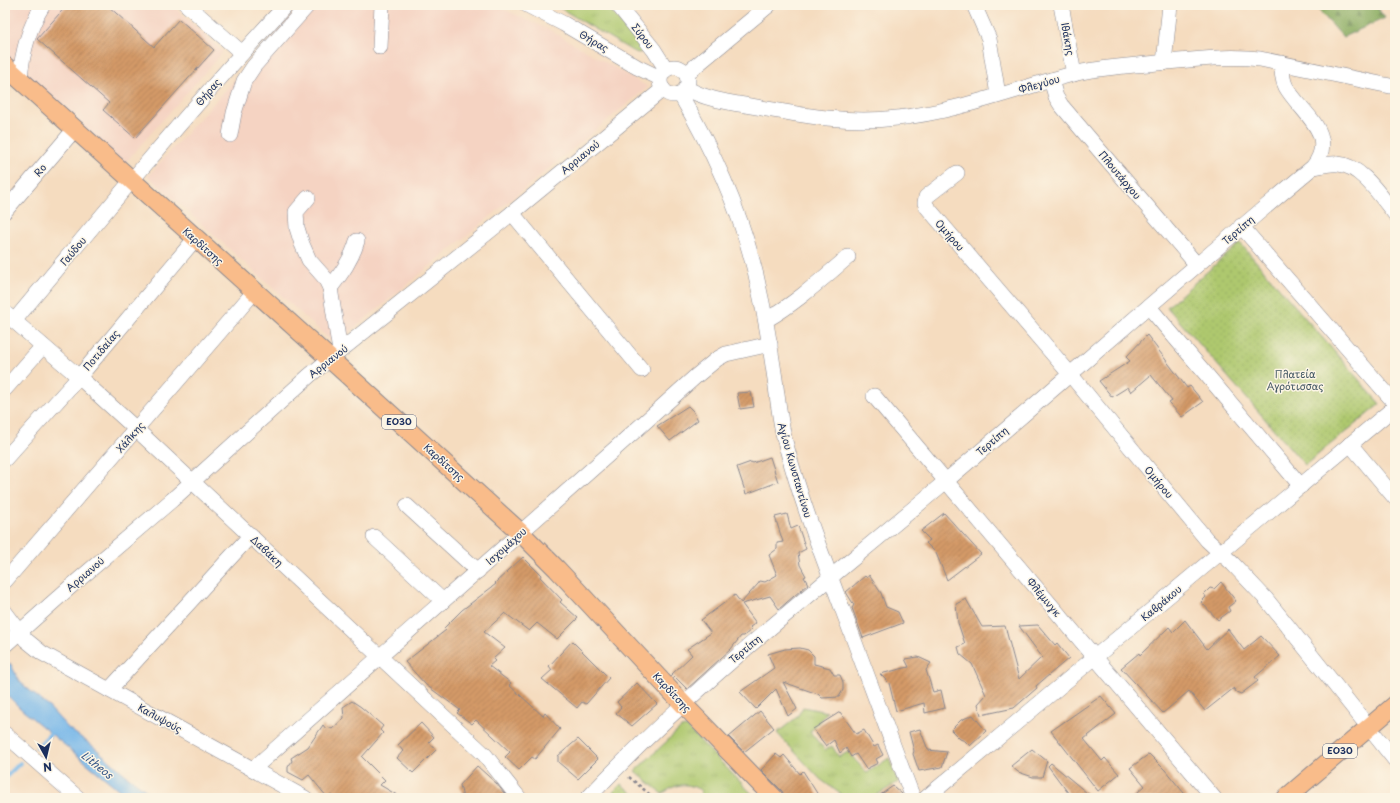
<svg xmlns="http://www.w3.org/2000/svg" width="1400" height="803" font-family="'Playpen Sans',sans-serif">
  <defs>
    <pattern id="grass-tufts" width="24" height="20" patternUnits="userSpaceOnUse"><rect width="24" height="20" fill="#aec86e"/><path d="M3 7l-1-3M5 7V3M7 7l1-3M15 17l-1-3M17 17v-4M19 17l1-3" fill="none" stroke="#95ac62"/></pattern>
    <pattern id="forest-firs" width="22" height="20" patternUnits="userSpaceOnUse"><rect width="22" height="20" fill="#8aac61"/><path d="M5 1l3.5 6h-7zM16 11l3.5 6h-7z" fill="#708c53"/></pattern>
    <pattern id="park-dots" width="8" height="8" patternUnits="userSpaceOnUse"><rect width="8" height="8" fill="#aec86e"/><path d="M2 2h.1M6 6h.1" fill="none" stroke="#95ac62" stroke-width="1.8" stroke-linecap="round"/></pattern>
    <pattern id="building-hatch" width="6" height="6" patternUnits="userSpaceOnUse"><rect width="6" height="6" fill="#d49a68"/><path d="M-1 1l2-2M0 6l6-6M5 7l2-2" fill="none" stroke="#ab7e59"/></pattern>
  </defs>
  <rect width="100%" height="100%" fill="#fcf5e5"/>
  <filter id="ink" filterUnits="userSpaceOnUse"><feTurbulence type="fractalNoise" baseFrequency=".025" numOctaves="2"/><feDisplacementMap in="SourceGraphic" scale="8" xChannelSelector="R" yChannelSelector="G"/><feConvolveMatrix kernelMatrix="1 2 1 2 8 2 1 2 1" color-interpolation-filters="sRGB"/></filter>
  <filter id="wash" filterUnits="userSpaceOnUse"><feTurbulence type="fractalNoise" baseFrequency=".012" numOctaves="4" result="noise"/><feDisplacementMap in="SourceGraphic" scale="16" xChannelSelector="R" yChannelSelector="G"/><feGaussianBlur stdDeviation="0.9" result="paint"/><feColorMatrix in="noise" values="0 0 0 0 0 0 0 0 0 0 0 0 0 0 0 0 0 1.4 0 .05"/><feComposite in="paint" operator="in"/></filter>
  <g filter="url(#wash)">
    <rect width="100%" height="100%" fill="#f5dcbf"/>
    <!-- built -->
    <g fill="#f5d3c2">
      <path d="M 12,5 L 172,5 L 223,52 L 124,164 L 5,55 L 5,19 Z"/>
      <path d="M 302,5 L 494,5 L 550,30 L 648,87 L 335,344 L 148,176 Z"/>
    </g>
    <!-- grass -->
    <g fill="url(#grass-tufts)" stroke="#647c66">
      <path d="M 555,5 L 606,5 L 641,48 L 641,52 L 639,53 L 634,52 Z"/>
      <path d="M 803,707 L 827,712 L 810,732 L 825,750 L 832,746 L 839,757 L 848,752 L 867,773 L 889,758 L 898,782 L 872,798 L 846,798 L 820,779 L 777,733 L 797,717 Z"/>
      <path d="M 687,727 L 756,798 L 704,798 L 700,794 L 702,791 C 686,781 676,784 662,794 L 635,771 L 681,728 Z"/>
    </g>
    <!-- forest -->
    <path fill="url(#forest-firs)" stroke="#526e60" d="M 1314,5 L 1375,5 L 1385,18 L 1343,37 Z"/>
    <!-- park -->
    <g fill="url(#park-dots)" stroke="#647c66">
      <path d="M 1240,243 L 1380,404 L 1305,465 L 1167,307 Z"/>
      <path d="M 621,784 L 638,798 L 607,798 Z"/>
    </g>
    <!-- water -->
    <path fill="#74b6e9" stroke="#4872a4" d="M 10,663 L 20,682 L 49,707 L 68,728 L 94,747 L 127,776 L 156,798 L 129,798 L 21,709 L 5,693 L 5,667 Z"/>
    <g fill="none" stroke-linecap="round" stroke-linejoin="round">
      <!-- stream -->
      <g stroke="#74b6e9" stroke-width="4">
        <path d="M 37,747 L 54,730"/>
        <path d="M 5,778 L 20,763"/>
      </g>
    </g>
    <g id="blocks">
      <!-- building -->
      <g fill="url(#building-hatch)">
        <path d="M 67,5 L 107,5 L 154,47 L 179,19 L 214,50 L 135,138 L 103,110 L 109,103 L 37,39 Z"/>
        <path d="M 1147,335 L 1187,388 L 1190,386 L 1203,402 L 1182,417 L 1169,403 L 1172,401 L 1151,375 L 1131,392 L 1128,387 L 1112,397 L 1099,381 L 1130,361 L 1126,357 Z"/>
        <path d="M 751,392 L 754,407 L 740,409 L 737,393 Z"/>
        <path d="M 688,406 L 693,411 L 698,420 L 670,441 L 657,426 Z"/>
        <path d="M 770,457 L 778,482 L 746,494 L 737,467 L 751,462 L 753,463 Z"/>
        <path d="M 944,513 L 981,554 L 947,580 L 936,553 L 926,543 L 930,540 L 921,531 Z"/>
        <path d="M 787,514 L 791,529 L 798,526 L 806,549 L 798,553 L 800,565 L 806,576 L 804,577 L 808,584 L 779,609 L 770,596 L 742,604 L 756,623 L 750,627 L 752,629 L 744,636 L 741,636 L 731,649 L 687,689 L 672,674 L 692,655 L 687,649 L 711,633 L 701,620 L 735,595 L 741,603 L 758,584 L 760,581 L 765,582 L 777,575 L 769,555 L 777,549 L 777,543 L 783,542 L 775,517 Z"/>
        <path d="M 523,557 L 541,575 L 540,577 L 562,600 L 560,602 L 578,618 L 557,639 L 537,623 L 529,631 L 505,613 L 484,632 L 505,648 L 493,659 L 495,661 L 489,666 L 511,683 L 509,685 L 543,716 L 545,713 L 560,729 L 535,759 L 532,757 L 519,770 L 505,757 L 510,752 L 476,720 L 472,724 L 457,713 L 460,710 L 426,685 L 405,662 L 446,630 L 444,628 L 462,610 L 496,584 L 495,583 Z"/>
        <path d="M 869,575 L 881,593 L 886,607 L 898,612 L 903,623 L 863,638 L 852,608 L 854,605 L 846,592 L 865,576 L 867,578 Z"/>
        <path d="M 1221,582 L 1236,601 L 1228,607 L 1230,611 L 1218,620 L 1201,602 L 1206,597 L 1204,594 L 1210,588 L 1214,589 Z"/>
        <path d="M 966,599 L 982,627 L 1005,626 L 1019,679 L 1042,657 L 1019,626 L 1038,625 L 1055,645 L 1057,643 L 1069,658 L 1036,686 L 1037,688 L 1014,708 L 981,715 L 978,704 L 986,695 L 972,664 L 960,654 L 958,647 L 965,644 L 958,623 L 956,604 Z"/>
        <path d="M 1185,620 L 1207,649 L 1228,629 L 1244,650 L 1261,636 L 1280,656 L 1255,677 L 1258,681 L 1241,694 L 1236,692 L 1234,688 L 1205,711 L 1189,691 L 1163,713 L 1121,668 L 1139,653 L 1140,655 L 1169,627 L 1173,632 Z"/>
        <path d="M 572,641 L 609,678 L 586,704 L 582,702 L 577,708 L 542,679 L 552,670 L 549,666 Z"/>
        <path d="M 800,648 L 808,650 L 814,656 L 814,664 L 830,668 L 834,675 L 840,675 L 843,682 L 843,690 L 839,697 L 822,698 L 818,694 L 783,682 L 797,709 L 788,716 L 776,689 L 756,709 L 740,692 L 774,668 L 768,654 L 785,649 Z"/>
        <path d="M 918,657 L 931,663 L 926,670 L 933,692 L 941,690 L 945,708 L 925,713 L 924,703 L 896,711 L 889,683 L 880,674 L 909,667 L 905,659 Z"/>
        <path d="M 637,683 L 657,704 L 632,726 L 616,713 L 621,707 L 617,702 Z"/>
        <path d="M 1101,696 L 1116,714 L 1084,739 L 1102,761 L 1105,758 L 1119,774 L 1098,791 L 1051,731 Z"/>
        <path d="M 352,701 L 361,707 L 383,726 L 380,730 L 383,733 L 362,757 L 385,780 L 380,785 L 402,798 L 345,798 L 343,796 L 334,798 L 331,795 L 327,797 L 309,775 L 303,780 L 288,772 L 288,767 L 292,761 L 291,758 L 308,747 L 323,725 L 326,729 L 328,727 L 332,729 L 344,718 L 343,707 Z"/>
        <path d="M 760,711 L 774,728 L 744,752 L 729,737 Z"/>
        <path d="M 840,712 L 856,734 L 864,730 L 874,747 L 878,745 L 883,755 L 876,759 L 878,763 L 866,769 L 856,754 L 851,757 L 846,748 L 840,753 L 834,740 L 826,746 L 813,729 Z"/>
        <path d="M 973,715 L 986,731 L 970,746 L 965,741 L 960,739 L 951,730 L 961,720 Z"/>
        <path d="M 421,723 L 434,737 L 429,742 L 436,750 L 413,773 L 397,758 L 403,751 L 398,745 Z"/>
        <path d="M 920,729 L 928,750 L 947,752 L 942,767 L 919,771 L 913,754 L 914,751 L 909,732 Z"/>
        <path d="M 578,739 L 598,759 L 578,779 L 558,762 L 558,756 Z"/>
        <path d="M 1032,749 L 1047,761 L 1042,777 L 1033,777 L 1018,772 L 1011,766 Z"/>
        <path d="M 776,754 L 781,758 L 784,755 L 800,774 L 803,771 L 820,798 L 785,798 L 782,791 L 761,770 Z"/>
        <path d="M 1149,754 L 1165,770 L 1188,798 L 1131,798 L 1145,786 L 1130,768 Z"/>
        <path d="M 1051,763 L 1093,798 L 1072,798 L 1048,766 Z"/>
        <path d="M 477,766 L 497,784 L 508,798 L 463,798 L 460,785 Z"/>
        <path d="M 893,786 L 902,794 L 903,798 L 876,798 Z"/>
      </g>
    </g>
  </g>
  <g filter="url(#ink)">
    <use href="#blocks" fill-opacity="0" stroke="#88868e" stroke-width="1"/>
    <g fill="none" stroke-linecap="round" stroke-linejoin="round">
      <defs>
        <g id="minor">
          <path d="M 187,5 L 242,53"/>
          <path d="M 527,5 L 564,24 L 637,67 L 660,78"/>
          <path d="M 618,5 L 654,50 L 666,69"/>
          <path d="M 974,5 L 989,39 L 998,95"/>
          <path d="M 1061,5 L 1074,74"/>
          <path d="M 380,47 L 382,5"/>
          <path d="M 1164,63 L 1170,5"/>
          <circle cx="674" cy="81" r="14"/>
          <path d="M 687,76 L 692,69 L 769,5"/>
          <path d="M 20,79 C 22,53 29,27 43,5"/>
          <path d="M 1051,80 L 1056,97 L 1061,105 L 1197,265"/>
          <path d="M 686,88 C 708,101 737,103 762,108 C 807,116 851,124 897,118 C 957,112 1015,89 1073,74 C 1100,67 1130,66 1157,63 C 1191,60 1226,55 1260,59 L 1395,87"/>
          <path d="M 680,94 C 717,157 747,225 761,298 C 767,325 771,352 775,379 C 778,401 780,424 786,445 C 801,501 822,555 842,608 C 866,672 889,735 913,798"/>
          <path d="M 230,135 L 234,113 L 244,81 L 254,66 L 308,5"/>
          <path d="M 1313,167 C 1321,166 1329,163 1338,164 C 1361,165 1381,197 1395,214"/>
          <path d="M 957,173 L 926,197 L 925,203 L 927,207 L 1070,374 L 1207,540 L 1233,564 L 1266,599 L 1395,760"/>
          <path d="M 308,198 L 296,212 L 297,228 L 302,244 L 309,260 L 325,278 L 330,288 L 340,351"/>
          <path d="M 5,211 L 74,130"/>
          <path d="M 512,213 L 642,370"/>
          <path d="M 1241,226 L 1395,403"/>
          <path d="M 330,288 C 341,274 352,259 357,241"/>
          <path d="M 1149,307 L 1301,486"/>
          <path d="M 5,313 L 79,377 L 136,429 L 485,755 L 519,798"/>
          <path d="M 766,320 C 796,303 822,279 848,257"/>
          <path d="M 14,321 C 103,214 192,107 286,5"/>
          <path d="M 5,389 L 43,346"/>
          <path d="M 874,396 L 1214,798"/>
          <path d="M 1350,444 L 1395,498"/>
          <path d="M 5,459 L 79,377 L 195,239"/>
          <path d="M 407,506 L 478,571"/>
          <path d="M 374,537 L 443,601"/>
          <path d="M 5,581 L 254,292"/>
          <path d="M 5,612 L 26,640 L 42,653 L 305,798"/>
          <path d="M 5,645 L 69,588 L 172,500 L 310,375 L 512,213 L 663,89"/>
          <path d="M 109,690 L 251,535"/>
          <path d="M 5,734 L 78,798"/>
          <path d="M 253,769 C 400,638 549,509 695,377 L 717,359 L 726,354 L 770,344"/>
          <path d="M 588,798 C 697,681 824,585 946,481 C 1068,377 1189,270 1313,167 C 1339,134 1301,113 1286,87 C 1282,80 1282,71 1282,63"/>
          <path d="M 926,798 L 1395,407"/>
        </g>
        <g id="major">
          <path d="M 5,66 L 330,359 L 521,533 L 557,569 L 683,704 L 774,798"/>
          <path d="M 1286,798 L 1395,705"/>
        </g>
      </defs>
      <!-- minor casing -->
      <use href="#minor" stroke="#88868e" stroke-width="16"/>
      <!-- major casing -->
      <use href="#major" stroke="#88868e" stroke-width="20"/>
      <!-- path -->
      <path stroke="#88868e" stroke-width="2.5" stroke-dasharray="3 3" stroke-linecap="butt" d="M 629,777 L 654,798"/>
      <!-- minor -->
      <use href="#minor" stroke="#fff" stroke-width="15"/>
      <!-- major -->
      <use href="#major" stroke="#f9bc8a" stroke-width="18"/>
    </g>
  </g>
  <g text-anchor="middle" stroke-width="3" stroke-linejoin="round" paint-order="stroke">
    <!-- shield labels -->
    <g fill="#fcf5e5" stroke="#5e6a86" stroke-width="1">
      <rect x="382" y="415" width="34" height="14" rx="3"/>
      <rect x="1323" y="744" width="34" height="14" rx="3"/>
    </g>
    <g font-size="9" font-weight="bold" fill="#1b2f5e">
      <text x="399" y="425">ΕΟ30</text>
      <text x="1340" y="754">ΕΟ30</text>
    </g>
    <!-- street labels -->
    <g font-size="10" fill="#1b2f5e" stroke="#fcf5e5">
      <text transform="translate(643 36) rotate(52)" y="4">Σύρου</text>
      <text transform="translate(1068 39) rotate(79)" y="4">Ιθάκης</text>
      <text transform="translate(594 41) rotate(30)" y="4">Θήρας</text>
      <text transform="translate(1039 84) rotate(-16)" y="4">Φλεγύου</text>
      <text transform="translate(208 92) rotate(-49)" y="4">Θήρας</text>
      <text transform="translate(580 157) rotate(-39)" y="4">Αρριανού</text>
      <text transform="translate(40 170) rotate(-50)" y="4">Ro</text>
      <text transform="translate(1120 175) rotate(50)" y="4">Πλουτάρχου</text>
      <text transform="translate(1238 230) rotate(-41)" y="4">Τερτίπη</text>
      <text transform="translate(950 235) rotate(49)" y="4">Ομήρου</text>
      <text transform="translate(203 246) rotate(42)" y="4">Καρδίτσης</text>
      <text transform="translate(73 251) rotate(-50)" y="4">Γαύδου</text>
      <text transform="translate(101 350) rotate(-50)" y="4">Ποτιδαίας</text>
      <text transform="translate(328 361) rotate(-38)" y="4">Αρριανού</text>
      <text transform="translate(130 437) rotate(-49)" y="4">Χάλκης</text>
      <text transform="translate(992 441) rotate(-41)" y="4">Τερτίπη</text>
      <text transform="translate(444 462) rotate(42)" y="4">Καρδίτσης</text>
      <text transform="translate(795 470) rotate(74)" y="4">Αγίου Κωνσταντίνου</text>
      <text transform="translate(1159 482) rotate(50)" y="4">Ομήρου</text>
      <text transform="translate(506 546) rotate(-42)" y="4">Ισχομάχου</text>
      <text transform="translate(267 551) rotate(43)" y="4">Δαβάκη</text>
      <text transform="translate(85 574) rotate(-41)" y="4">Αρριανού</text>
      <text transform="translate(1044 597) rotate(50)" y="4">Φλέμινγκ</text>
      <text transform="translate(1161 603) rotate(-40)" y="4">Καβράκου</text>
      <text transform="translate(745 649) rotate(-40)" y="4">Τερτίπη</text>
      <text transform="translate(672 692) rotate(47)" y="4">Καρδίτσης</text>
      <text transform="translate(160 718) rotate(29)" y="4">Καλυψούς</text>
    </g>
    <!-- park labels -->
    <g font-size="10" fill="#405562" stroke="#fcf5e5">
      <text x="1295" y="378">Πλατεία<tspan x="1295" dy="12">Αγρότισσας</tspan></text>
    </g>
    <!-- water labels -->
    <g font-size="11" font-style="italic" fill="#365888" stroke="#fcf5e5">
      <text transform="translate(97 765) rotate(39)" y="4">Litheos</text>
    </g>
  </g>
  <!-- margin -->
  <rect width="1400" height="803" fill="none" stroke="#fcf5e5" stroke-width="20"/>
  <!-- north arrow -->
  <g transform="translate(46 757) rotate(172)" stroke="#fcf5e5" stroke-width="3" paint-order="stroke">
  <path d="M0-3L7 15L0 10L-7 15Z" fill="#1b2f5e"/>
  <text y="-6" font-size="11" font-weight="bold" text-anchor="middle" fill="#1b2f5e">N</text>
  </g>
</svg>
